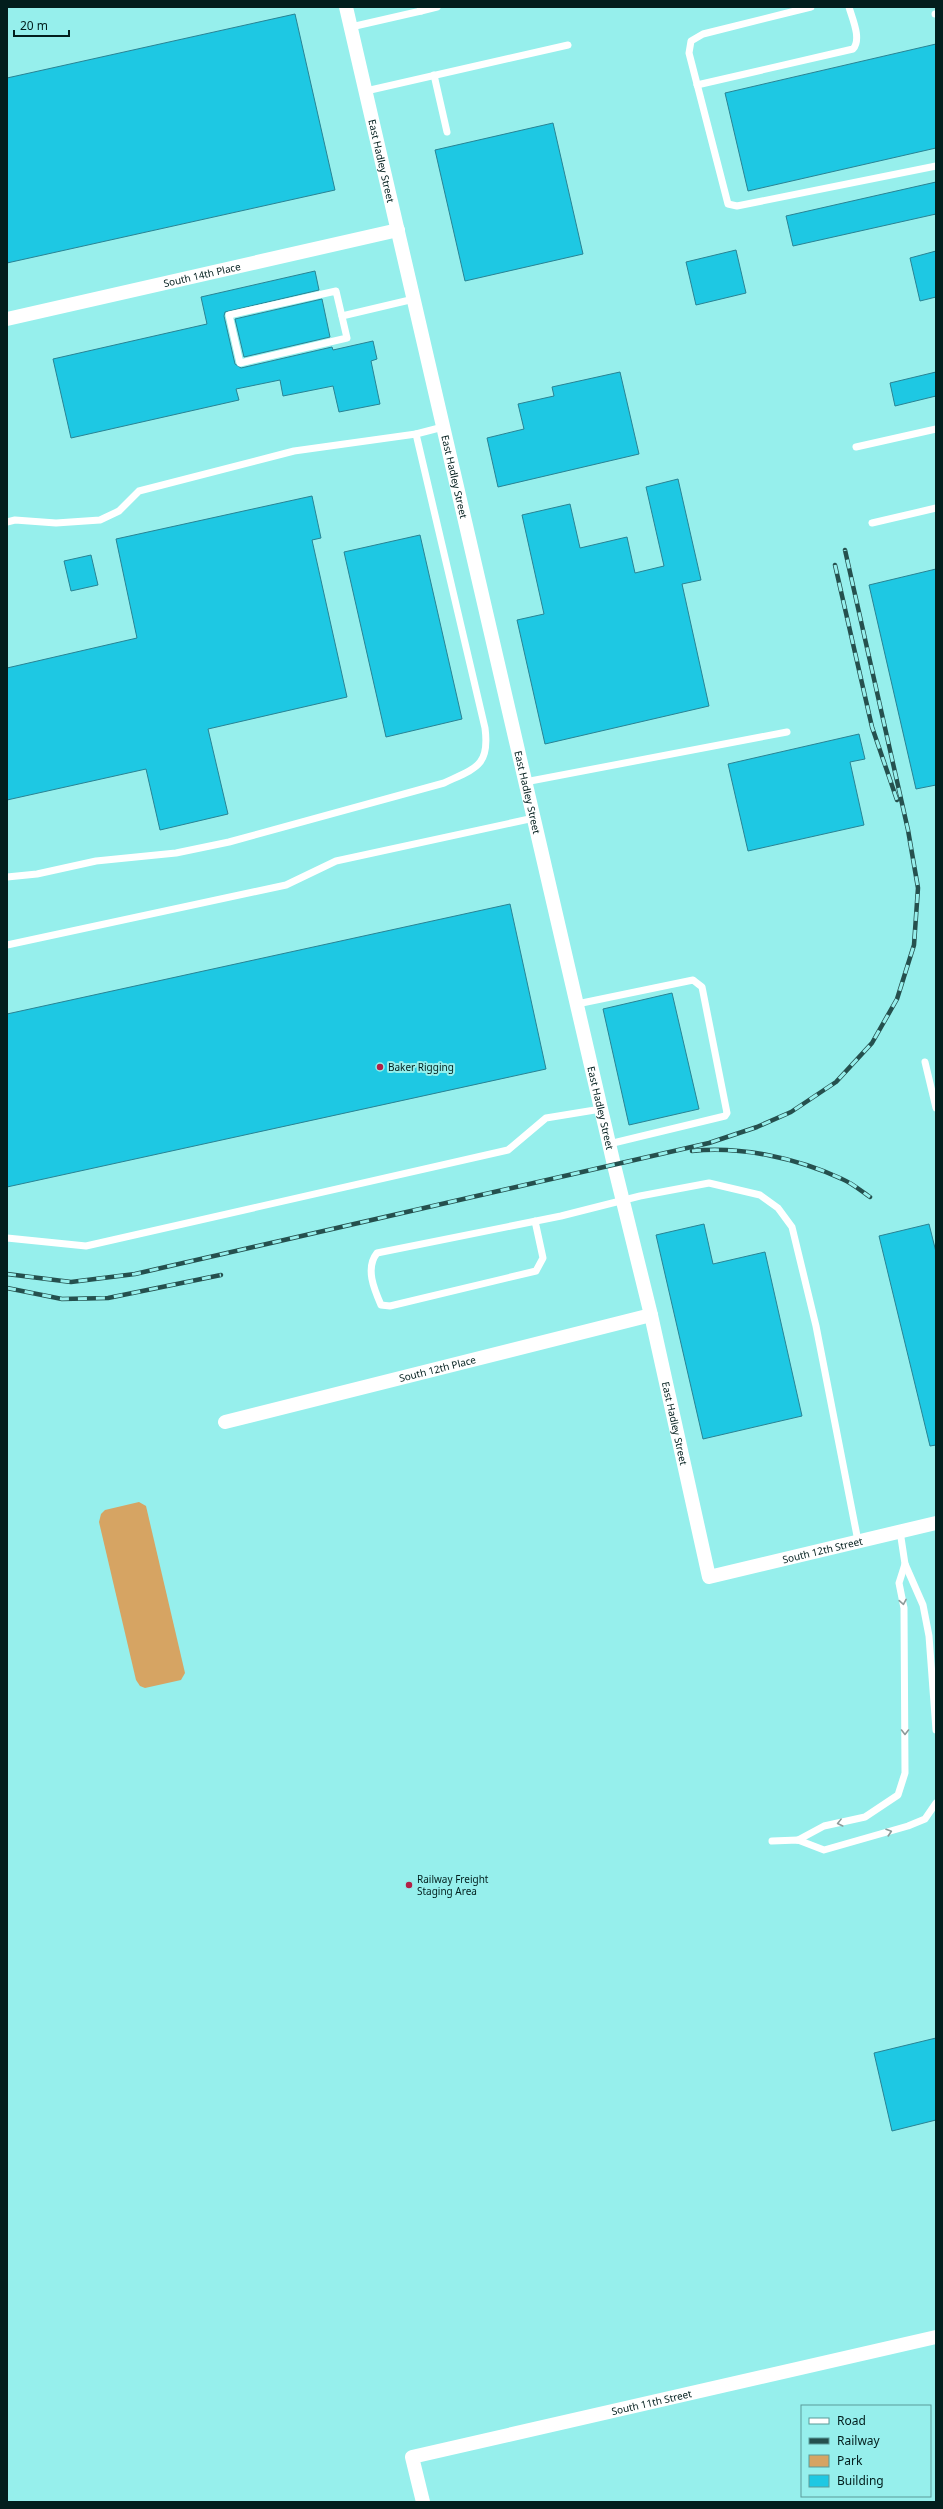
<svg xmlns="http://www.w3.org/2000/svg" width="943" height="2509" font-family="'Noto Sans',sans-serif">
  <rect width="100%" height="100%" fill="#96efec"/>
  <!-- green -->
  <path fill="#d6a463" d="M 139,1502 L 146,1506 L 185,1673 L 181,1680 L 145,1688 L 140,1686 L 136,1680 L 99,1522 L 101,1514 L 105,1510 Z"/>
  <!-- building -->
  <g fill="#1ec8e3" stroke="#298394">
    <path d="M 295,14 L 335,190 L 7,263 L 7,78 Z"/>
    <path d="M 936,44 L 936,148 L 748,191 L 725,93 Z"/>
    <path d="M 553,123 L 583,254 L 465,281 L 435,150 Z"/>
    <path d="M 936,182 L 936,214 L 793,246 L 786,216 Z"/>
    <path d="M 736,250 L 746,293 L 696,305 L 686,262 Z"/>
    <path d="M 936,251 L 936,297 L 920,301 L 910,258 Z"/>
    <path d="M 315,271 L 319,290 L 225,312 L 224,316 L 235,364 L 241,368 L 332,347 L 333,350 L 373,341 L 377,359 L 371,361 L 380,404 L 339,412 L 333,386 L 283,396 L 280,380 L 236,389 L 239,400 L 71,438 L 53,359 L 207,324 L 201,297 Z"/>
    <path d="M 322,299 L 330,337 L 244,357 L 235,319 Z"/>
    <path d="M 620,372 L 639,454 L 498,487 L 487,438 L 524,429 L 518,404 L 554,396 L 552,387 Z"/>
    <path d="M 936,372 L 936,396 L 895,406 L 890,383 Z"/>
    <path d="M 678,479 L 701,580 L 682,584 L 709,706 L 545,744 L 517,620 L 544,614 L 522,515 L 570,504 L 580,548 L 627,537 L 635,573 L 664,566 L 646,487 Z"/>
    <path d="M 312,496 L 321,538 L 312,540 L 347,697 L 208,729 L 228,814 L 160,830 L 146,769 L 7,800 L 7,668 L 137,638 L 116,539 Z"/>
    <path d="M 420,535 L 462,719 L 386,737 L 344,552 Z"/>
    <path d="M 91,555 L 98,585 L 71,591 L 64,561 Z"/>
    <path d="M 936,569 L 936,785 L 916,789 L 869,585 Z"/>
    <path d="M 859,734 L 865,759 L 850,762 L 864,825 L 748,851 L 728,764 Z"/>
    <path d="M 510,904 L 546,1069 L 7,1187 L 7,1014 Z"/>
    <path d="M 672,993 L 699,1109 L 629,1125 L 603,1009 Z"/>
    <path d="M 704,1224 L 713,1264 L 765,1252 L 802,1416 L 703,1439 L 656,1235 Z"/>
    <path d="M 929,1224 L 936,1252 L 936,1445 L 930,1446 L 879,1236 Z"/>
    <path d="M 936,2038 L 936,2120 L 892,2131 L 874,2053 Z"/>
  </g>
  <g fill="none" stroke-linecap="round" stroke-linejoin="round">
    <!-- lane -->
    <g stroke="#fff" stroke-width="7">
      <path d="M 811,7 L 703,34 L 691,41 L 689,53 L 728,204 L 737,206 L 936,166"/>
      <path d="M 421,11 L 437,7"/>
      <path d="M 935,14 L 936,14"/>
      <path d="M 351,27 L 421,11 L 420,7"/>
      <path d="M 434,75 L 447,132"/>
      <path d="M 697,85 L 853,49 C 862,39 852,18 849,7"/>
      <path d="M 366,91 L 568,45"/>
      <path d="M 336,291 L 347,338 L 240,363 L 229,315 Z"/>
      <path d="M 342,316 L 414,299"/>
      <path d="M 856,447 L 936,429"/>
      <path d="M 7,522 L 15,520 L 56,523 L 100,520 L 119,511 L 139,491 L 294,451 L 416,434"/>
      <path d="M 872,523 L 936,508"/>
      <path d="M 525,782 L 787,732"/>
      <path d="M 7,877 L 37,874 L 96,861 L 176,853 L 229,842 L 444,783 C 476,768 490,766 485,728 L 416,434 L 443,427"/>
      <path d="M 7,945 L 286,885 L 336,861 L 534,818"/>
      <path d="M 577,1004 L 693,980 L 702,987 L 727,1113 L 725,1116 L 609,1144"/>
      <path d="M 925,1062 L 936,1108"/>
      <path d="M 535,1221 L 543,1258 L 536,1271 L 390,1306 L 381,1305 C 374,1289 365,1268 377,1253 L 561,1216 L 640,1196 L 709,1183 L 760,1195 L 778,1208 L 792,1227 L 816,1326 L 858,1541"/>
      <path d="M 7,1238 L 86,1246 L 508,1150 L 546,1118 L 601,1109"/>
      <path d="M 900,1531 L 905,1564 L 923,1605 L 929,1636 L 936,1730"/>
      <path d="M 798,1840 L 824,1826 L 865,1817 L 898,1795 L 905,1773 L 904,1608 L 899,1583 L 905,1564"/>
      <path d="M 772,1841 L 798,1840 L 824,1850 L 908,1826 L 925,1819 L 936,1803"/>
    </g>
    <!-- street -->
    <g stroke="#fff" stroke-width="14">
      <path id="s1" d="M 346,7 L 614,1165 L 651,1315 L 709,1577 L 936,1523"/>
      <path id="s2" d="M 7,319 L 398,230"/>
      <path id="s3" d="M 225,1422 L 651,1315"/>
      <path id="s4" d="M 423,2502 L 412,2457 L 936,2337"/>
    </g>
    <defs>
      <g id="rail">
        <path d="M 835,565 L 872,727 L 897,800"/>
        <path d="M 692,1151 C 741,1146 797,1158 842,1179 C 852,1183 861,1191 870,1197"/>
        <path d="M 7,1274 L 71,1282 L 135,1274 L 709,1143 L 757,1127 L 791,1112 L 836,1082 L 872,1043 L 897,999 L 914,945 L 918,888 L 908,830 L 845,550"/>
        <path d="M 7,1288 L 62,1299 L 108,1298 L 221,1275"/>
      </g>
    </defs>
    <!-- rail casing -->
    <use href="#rail" stroke="#25504e" stroke-width="4.5"/>
    <!-- rail -->
    <use href="#rail" stroke="#96efec" stroke-width="3" stroke-dasharray="9" stroke-linecap="butt"/>
  </g>
  <!-- one-way arrows -->
  <defs><path id="oneway-chevron" d="M-2-3.5L2.5 0L-2 3.5" fill="none" stroke-width="1.6" stroke-linecap="round" stroke-linejoin="round"/></defs>
  <g stroke="#8d9a99">
    <use href="#oneway-chevron" transform="translate(903 1602) rotate(80)"/>
    <use href="#oneway-chevron" transform="translate(905 1732) rotate(90)"/>
    <use href="#oneway-chevron" transform="translate(840 1823) rotate(166)"/>
    <use href="#oneway-chevron" transform="translate(889 1832) rotate(-18)"/>
  </g>
  <!-- markers -->
  <g fill="#b22046" stroke="#96efec" stroke-width="1.5">
    <circle cx="380" cy="1067" r="4"/>
    <circle cx="409" cy="1885" r="4"/>
  </g>
  <g text-anchor="middle" stroke-width="4" stroke-linejoin="round" paint-order="stroke">
    <!-- street labels -->
    <g font-size="10" fill="#021e1d" stroke="#96efec">
      <text dy="4" stroke="none"><textPath href="#s1" startOffset="158">East Hadley Street</textPath></text>
      <text dy="4" stroke="none"><textPath href="#s2" startOffset="200">South 14th Place</textPath></text>
      <text dy="4" stroke="none"><textPath href="#s1" startOffset="482">East Hadley Street</textPath></text>
      <text dy="4" stroke="none"><textPath href="#s1" startOffset="806">East Hadley Street</textPath></text>
      <text dy="4" stroke="none"><textPath href="#s1" startOffset="1130">East Hadley Street</textPath></text>
      <text dy="4" stroke="none"><textPath href="#s3" startOffset="219">South 12th Place</textPath></text>
      <text dy="4" stroke="none"><textPath href="#s1" startOffset="1454">East Hadley Street</textPath></text>
      <text dy="4" stroke="none"><textPath href="#s1" startOffset="1728">South 12th Street</textPath></text>
      <text dy="4" stroke="none"><textPath href="#s4" startOffset="292">South 11th Street</textPath></text>
    </g>
    <!-- poi labels -->
    <g font-size="10" fill="#021e1d" stroke="#96efec" text-anchor="start">
      <text x="388" y="1071">Baker Rigging</text>
      <text x="417" y="1883">Railway Freight<tspan x="417" dy="12">Staging Area</tspan></text>
    </g>
  </g>
  <!-- border -->
  <rect width="943" height="2509" fill="none" stroke="#021e1d" stroke-width="16"/>
  <!-- legend -->
  <rect x="801" y="2405" width="130" height="92" fill="#96efec" stroke="#5b9b99"/>
  <rect x="809" y="2418" width="20" height="6" fill="#ffffff" stroke="#5b9b99"/>
  <text x="837" y="2425" font-size="12" fill="#021e1d">Road</text>
  <rect x="809" y="2438" width="20" height="6" fill="#25504e" stroke="#5b9b99"/>
  <text x="837" y="2445" font-size="12" fill="#021e1d">Railway</text>
  <rect x="809" y="2455" width="20" height="12" fill="#d6a463" stroke="#5b9b99"/>
  <text x="837" y="2465" font-size="12" fill="#021e1d">Park</text>
  <rect x="809" y="2475" width="20" height="12" fill="#1ec8e3" stroke="#5b9b99"/>
  <text x="837" y="2485" font-size="12" fill="#021e1d">Building</text>
  <!-- scale -->
  <path d="M14 30v6h55v-6" fill="none" stroke="#021e1d" stroke-width="2"/>
  <text x="20" y="30" font-size="12" fill="#021e1d" stroke="#96efec" stroke-width="3" paint-order="stroke">20 m</text>
</svg>
